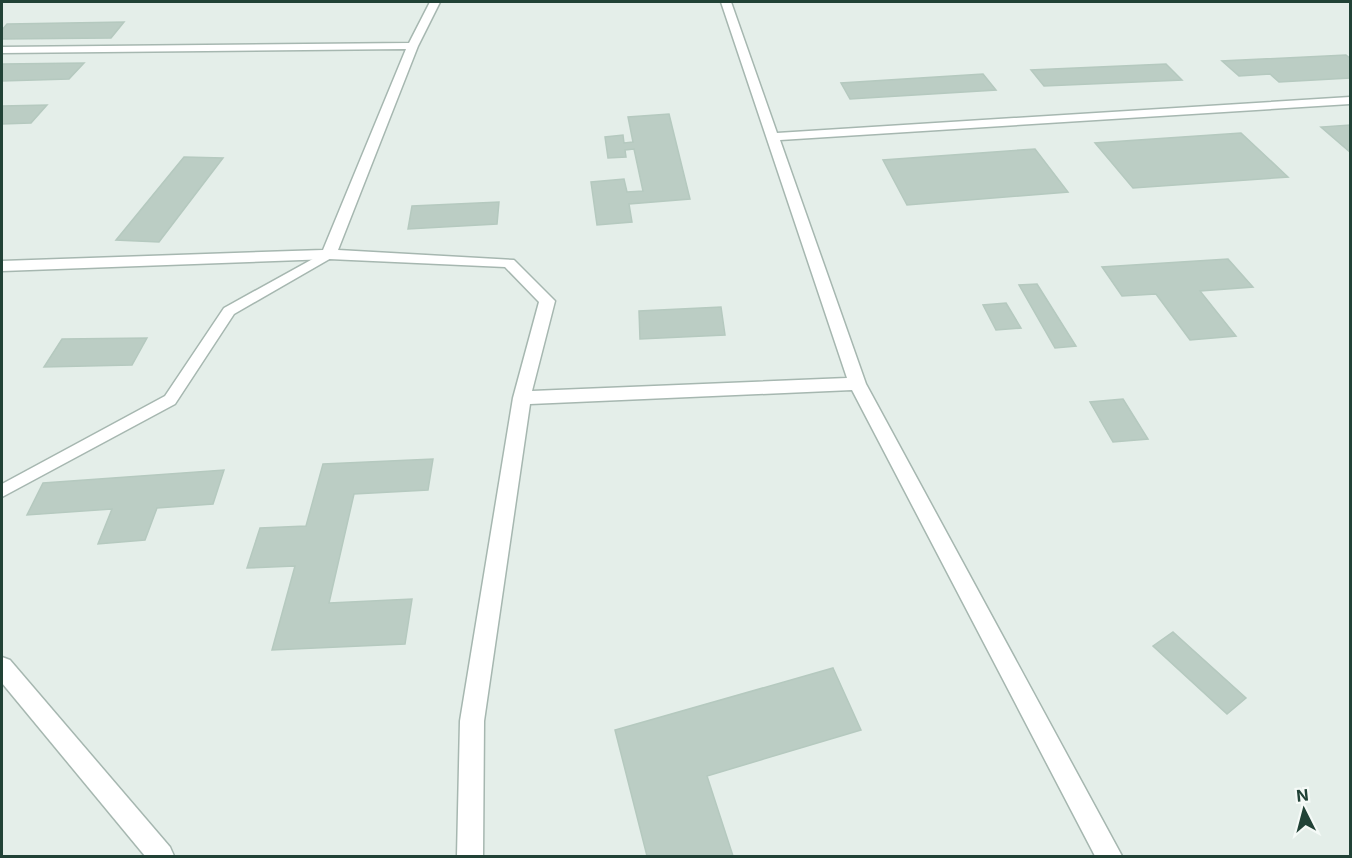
<svg xmlns="http://www.w3.org/2000/svg" width="1352" height="858" font-family="Inter,sans-serif">
  <rect width="100%" height="100%" fill="#e4eee9"/>
  <!-- building -->
  <g fill="#bbcdc4" stroke="#b5c9bf" stroke-width="1.5">
    <path d="M 124,22 L 111,38 L 2,39 L 2,30 L 7,24 Z"/>
    <path d="M 1346,55 L 1350,58 L 1350,78 L 1279,82 L 1270,74 L 1239,76 L 1222,61 Z"/>
    <path d="M 84,63 L 69,79 L 2,81 L 2,64 Z"/>
    <path d="M 1166,64 L 1182,80 L 1044,86 L 1031,70 Z"/>
    <path d="M 983,74 L 996,90 L 850,99 L 841,83 Z"/>
    <path d="M 47,105 L 31,123 L 2,124 L 2,106 Z"/>
    <path d="M 669,114 L 690,199 L 629,204 L 632,222 L 597,225 L 591,182 L 624,179 L 627,192 L 643,191 L 634,149 L 625,150 L 626,157 L 608,158 L 605,137 L 623,135 L 624,143 L 633,142 L 628,117 Z"/>
    <path d="M 1350,125 L 1350,152 L 1321,127 Z"/>
    <path d="M 1241,133 L 1288,177 L 1133,188 L 1095,143 Z"/>
    <path d="M 1035,149 L 1068,192 L 907,205 L 883,160 Z"/>
    <path d="M 184,157 L 223,158 L 159,242 L 116,240 Z"/>
    <path d="M 499,202 L 497,224 L 408,229 L 412,206 Z"/>
    <path d="M 1228,259 L 1253,287 L 1200,291 L 1236,336 L 1190,340 L 1156,294 L 1122,296 L 1102,267 Z"/>
    <path d="M 1037,284 L 1076,346 L 1055,348 L 1019,285 Z"/>
    <path d="M 1006,303 L 1021,328 L 996,330 L 983,305 Z"/>
    <path d="M 721,307 L 725,335 L 640,339 L 639,311 Z"/>
    <path d="M 147,338 L 132,365 L 44,367 L 62,339 Z"/>
    <path d="M 1123,399 L 1148,439 L 1113,442 L 1090,402 Z"/>
    <path d="M 433,459 L 428,490 L 354,494 L 329,603 L 412,599 L 405,644 L 272,650 L 295,566 L 247,568 L 260,528 L 306,526 L 323,464 Z"/>
    <path d="M 224,470 L 213,504 L 157,508 L 145,540 L 98,544 L 112,509 L 27,515 L 43,483 Z"/>
    <path d="M 1173,632 L 1246,698 L 1227,714 L 1153,646 Z"/>
    <path d="M 833,668 L 861,730 L 707,776 L 733,856 L 647,856 L 615,730 Z"/>
  </g>
  <g fill="none" stroke-linecap="round" stroke-linejoin="round">
    <defs>
      <path id="service" d="M 329,250 L 335,254 L 333,257 L 234,314 L 175,404 L 2,497 L 2,484 L 165,396 L 224,308 Z"/>
      <g id="minor">
        <path d="M 430,2 L 440,2 L 418,46 L 338,250 L 514,260 L 555,301 L 532,391 L 847,378 L 721,2 L 731,2 L 777,133 L 1350,97 L 1350,104 L 780,140 L 866,384 L 1122,856 L 1095,856 L 852,390 L 530,404 L 484,721 L 483,856 L 457,856 L 460,721 L 513,398 L 539,302 L 505,267 L 329,259 L 2,271 L 2,261 L 323,250 L 406,49 L 2,53 L 2,47 L 409,43 Z"/>
        <path d="M 2,657 L 10,660 L 170,847 L 174,856 L 145,856 L 2,683 Z"/>
      </g>
    </defs>
    <!-- service casing -->
    <use href="#service" stroke="#a6b7b0" stroke-width="3"/>
    <!-- minor casing -->
    <use href="#minor" stroke="#a6b7b0" stroke-width="3"/>
    <!-- service -->
    <use href="#service" fill="#fff" fill-rule="evenodd"/>
    <!-- minor -->
    <use href="#minor" fill="#fff" fill-rule="evenodd"/>
  </g>
  <!-- border -->
  <rect width="1352" height="858" fill="none" stroke="#214236" stroke-width="6"/>
  <!-- north arrow -->
  <g transform="translate(1304 810) rotate(354)" stroke="#f5faf7" stroke-width="4.5" paint-order="stroke">
  <path d="M0-4.5L10 22L0 15L-10 22Z" fill="#214236"/>
  <text y="-9" font-size="16" font-weight="bold" text-anchor="middle" fill="#214236">N</text>
  </g>
</svg>
